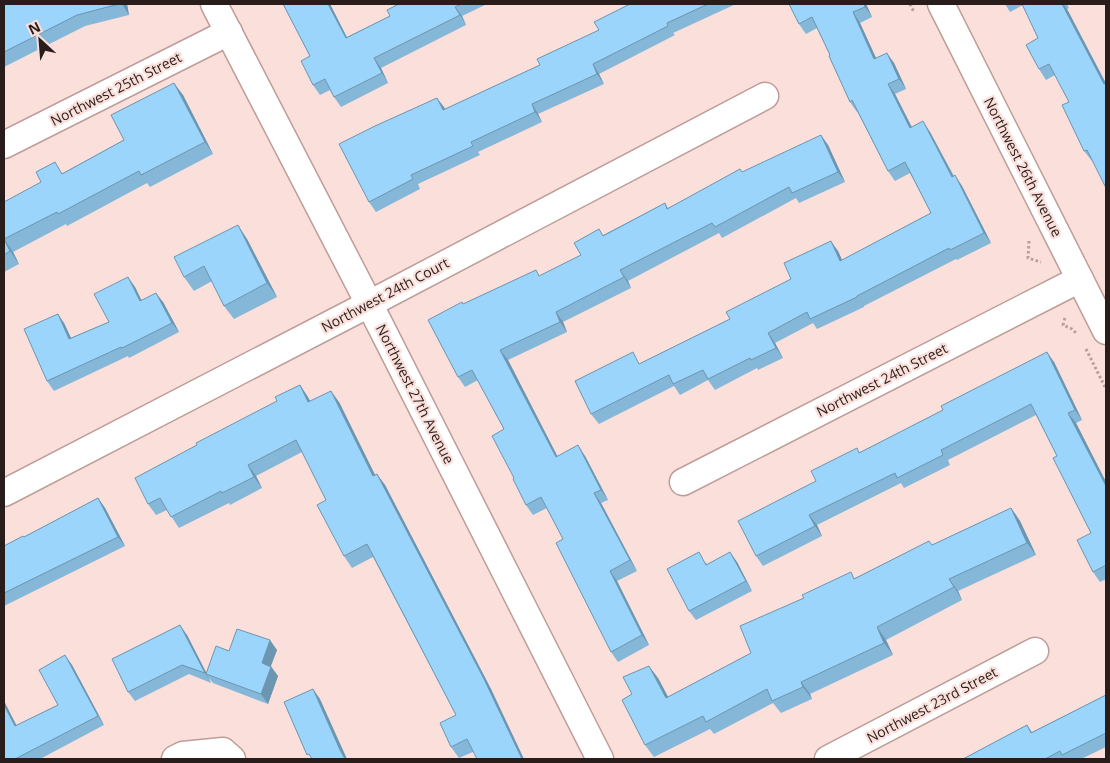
<svg xmlns="http://www.w3.org/2000/svg" width="1110" height="763" font-family="'Open Sans',sans-serif">
  <rect width="100%" height="100%" fill="#fadfda"/>
  <g fill="none" stroke-linecap="round" stroke-linejoin="round">
    <defs>
      <g id="minor">
        <path d="M 214,4 L 377,319 L 600,759"/>
        <path d="M 941,4 L 1106,331"/>
        <path d="M 4,145 L 229,32"/>
        <path d="M 683,482 L 1080,279"/>
        <path d="M 4,493 L 369,304 L 765,96"/>
        <path d="M 175,759 L 183,755 L 223,751 L 232,759"/>
        <path d="M 828,759 L 1035,651"/>
      </g>
    </defs>
    <!-- minor casing -->
    <use href="#minor" stroke="#be9d98" stroke-width="29"/>
    <!-- path -->
    <g stroke="#b6a09c" stroke-width="3" stroke-dasharray="2.5 2.5" stroke-linecap="butt">
      <path d="M 910,4 L 914,12"/>
      <path d="M 1029,241 L 1028,258 L 1041,262"/>
      <path d="M 1065,318 L 1063,325 L 1072,329 L 1076,333"/>
      <path d="M 1086,349 L 1106,389"/>
    </g>
    <!-- minor -->
    <use href="#minor" stroke="#fff" stroke-width="26"/>
  </g>
  <!-- wall -->
  <g fill="#85b7d9">
    <path d="M 4,4 L 127,4 L 129,15 L 85,26 L 4,67 Z"/>
    <path d="M 283,4 L 330,4 L 347,37 L 390,16 L 399,4 L 487,4 L 462,16 L 466,25 L 381,68 L 388,83 L 341,107 L 334,97 L 330,90 L 320,95 L 313,85 L 310,56 Z"/>
    <path d="M 630,4 L 736,4 L 673,33 L 675,35 L 599,74 L 604,84 L 538,114 L 542,122 L 478,152 L 480,155 L 418,184 L 420,189 L 376,212 L 369,202 L 444,107 L 445,109 L 540,65 L 599,30 Z"/>
    <path d="M 789,4 L 866,4 L 872,17 L 860,23 L 876,58 L 894,63 L 906,89 L 895,94 L 912,127 L 930,132 L 954,176 L 962,186 L 991,243 L 957,260 L 956,259 L 864,306 L 864,307 L 817,329 L 813,323 L 775,343 L 783,358 L 758,370 L 757,368 L 715,390 L 708,380 L 680,395 L 674,386 L 599,424 L 591,414 L 641,363 L 730,319 L 791,279 L 838,251 L 842,260 L 931,213 L 910,173 L 895,181 L 888,171 L 857,111 L 857,112 L 850,102 L 830,55 L 817,28 L 806,34 L 799,24 Z"/>
    <path d="M 1005,4 L 1067,4 L 1069,8 L 1067,9 L 1106,83 L 1093,161 L 1092,161 L 1084,151 L 1069,102 L 1055,75 L 1046,80 L 1039,69 L 1038,38 L 1023,5 L 1010,12 Z"/>
    <path d="M 183,95 L 213,154 L 150,187 L 147,183 L 67,226 L 66,224 L 13,252 L 19,264 L 4,272 L 4,202 L 63,173 L 124,140 Z"/>
    <path d="M 828,145 L 845,182 L 799,203 L 796,198 L 722,238 L 719,233 L 628,281 L 631,288 L 563,322 L 567,332 L 508,360 L 557,456 L 585,456 L 608,500 L 601,503 L 637,571 L 617,581 L 649,645 L 618,662 L 611,652 L 563,539 L 547,508 L 533,515 L 526,505 L 514,478 L 504,429 L 478,380 L 465,387 L 458,377 L 463,304 L 540,276 L 581,255 L 603,235 L 665,203 L 668,208 L 742,172 Z"/>
    <path d="M 247,239 L 277,297 L 234,319 L 224,306 L 212,281 L 194,291 L 184,277 Z"/>
    <path d="M 135,287 L 141,301 L 163,302 L 179,332 L 129,358 L 128,356 L 54,391 L 47,381 L 64,323 L 71,338 L 109,322 Z"/>
    <path d="M 1054,362 L 1082,420 L 1076,423 L 1106,482 L 1106,579 L 1100,582 L 1093,572 L 1091,533 L 1057,456 L 1036,415 L 948,460 L 950,465 L 904,488 L 901,483 L 817,525 L 822,536 L 763,566 L 756,556 L 816,481 L 860,452 Z"/>
    <path d="M 300,385 L 310,401 L 339,402 L 375,475 L 385,485 L 492,691 L 473,752 L 459,758 L 451,747 L 456,715 L 373,557 L 352,568 L 344,556 L 326,500 L 302,452 L 256,476 L 262,488 L 230,505 L 229,503 L 179,528 L 167,510 L 156,515 L 148,504 L 197,445 L 277,401 Z"/>
    <path d="M 98,498 L 105,508 L 125,546 L 4,606 L 4,546 L 24,537 Z"/>
    <path d="M 1011,508 L 1020,521 L 1036,555 L 958,591 L 962,600 L 886,640 L 893,655 L 810,694 L 812,699 L 781,713 L 773,703 L 714,734 L 710,729 L 654,757 L 645,745 L 632,694 L 658,678 L 668,697 L 751,653 L 855,578 L 932,545 Z"/>
    <path d="M 706,562 L 707,564 L 737,562 L 752,591 L 696,620 L 689,611 Z"/>
    <path d="M 187,635 L 206,673 L 229,651 L 277,650 L 271,666 L 278,676 L 268,704 L 213,683 L 209,678 L 211,683 L 189,674 L 135,701 L 128,692 Z"/>
    <path d="M 72,665 L 104,725 L 40,759 L 4,759 L 4,701 L 16,726 L 58,705 Z"/>
    <path d="M 1106,695 L 1106,747 L 1081,759 L 963,759 L 1027,725 L 1032,732 Z"/>
  </g>
  <!-- shaded-wall -->
  <g fill="#6c95b0">
    <path d="M 122,4 L 127,4 L 129,15 Z"/>
    <path d="M 328,4 L 330,4 L 352,48 L 346,38 Z"/>
    <path d="M 864,4 L 866,4 L 872,17 L 865,7 Z"/>
    <path d="M 1062,4 L 1063,4 L 1067,9 L 1106,84 L 1104,84 Z"/>
    <path d="M 455,7 L 462,16 L 466,25 L 460,15 Z"/>
    <path d="M 853,12 L 860,23 L 881,69 L 874,59 Z"/>
    <path d="M 887,53 L 894,63 L 906,89 L 899,79 Z"/>
    <path d="M 374,58 L 381,68 L 388,83 L 382,73 Z"/>
    <path d="M 593,64 L 599,74 L 604,84 L 597,74 Z"/>
    <path d="M 174,83 L 183,95 L 213,154 L 205,142 Z"/>
    <path d="M 888,84 L 895,94 L 917,138 L 910,128 Z"/>
    <path d="M 437,98 L 444,107 L 450,120 L 443,110 Z"/>
    <path d="M 532,104 L 538,114 L 542,122 L 535,112 Z"/>
    <path d="M 923,121 L 930,132 L 959,187 L 952,177 Z"/>
    <path d="M 821,135 L 828,145 L 845,182 L 838,172 Z"/>
    <path d="M 955,175 L 962,186 L 991,243 L 984,233 Z"/>
    <path d="M 238,225 L 247,239 L 277,297 L 267,283 Z"/>
    <path d="M 4,239 L 13,252 L 19,264 L 10,251 Z"/>
    <path d="M 831,241 L 838,251 L 847,271 L 840,261 Z"/>
    <path d="M 620,270 L 628,281 L 631,288 L 624,277 Z"/>
    <path d="M 128,277 L 135,287 L 147,311 L 140,301 Z"/>
    <path d="M 156,293 L 163,302 L 179,332 L 172,323 Z"/>
    <path d="M 556,312 L 563,322 L 567,332 L 560,322 Z"/>
    <path d="M 58,314 L 64,323 L 76,349 L 69,339 Z"/>
    <path d="M 768,333 L 775,343 L 783,358 L 776,348 Z"/>
    <path d="M 500,350 L 508,360 L 563,467 L 556,457 Z"/>
    <path d="M 1047,352 L 1054,362 L 1082,420 L 1075,410 Z"/>
    <path d="M 300,385 L 308,397 L 316,413 L 308,402 Z"/>
    <path d="M 331,391 L 339,402 L 381,487 L 373,476 Z"/>
    <path d="M 1068,413 L 1076,423 L 1106,482 L 1106,486 Z"/>
    <path d="M 578,445 L 585,456 L 608,500 L 601,490 Z"/>
    <path d="M 248,465 L 256,476 L 262,488 L 254,477 Z"/>
    <path d="M 377,474 L 385,485 L 492,691 L 524,759 L 522,759 Z"/>
    <path d="M 594,493 L 601,503 L 637,571 L 630,560 Z"/>
    <path d="M 98,498 L 105,508 L 125,546 L 118,537 Z"/>
    <path d="M 1011,508 L 1020,521 L 1036,555 L 1027,543 Z"/>
    <path d="M 809,515 L 817,525 L 822,536 L 815,526 Z"/>
    <path d="M 730,552 L 737,562 L 752,591 L 746,581 Z"/>
    <path d="M 610,571 L 617,581 L 649,645 L 642,635 Z"/>
    <path d="M 949,579 L 958,591 L 962,600 L 954,587 Z"/>
    <path d="M 180,625 L 187,635 L 207,674 L 206,674 L 211,683 L 205,673 Z"/>
    <path d="M 877,627 L 886,640 L 893,655 L 884,643 Z"/>
    <path d="M 270,640 L 277,650 L 268,673 L 262,663 Z"/>
    <path d="M 65,655 L 72,665 L 104,725 L 98,716 Z"/>
    <path d="M 649,666 L 658,678 L 675,710 L 666,698 Z"/>
    <path d="M 271,667 L 278,676 L 268,704 L 261,694 Z"/>
    <path d="M 801,682 L 810,694 L 812,699 L 803,687 Z"/>
    <path d="M 313,689 L 320,699 L 347,759 L 345,759 L 340,750 Z"/>
    <path d="M 4,701 L 22,736 L 15,726 L 4,705 Z"/>
  </g>
  <!-- building -->
  <g fill="#9bd5fc" stroke="#6c95b0">
    <path d="M 4,4 L 119,4 L 77,15 L 4,52 Z"/>
    <path d="M 283,4 L 328,4 L 346,38 L 390,16 L 387,10 L 399,4 L 461,4 L 455,7 L 460,15 L 374,58 L 382,73 L 334,97 L 325,79 L 313,85 L 301,61 L 310,56 Z"/>
    <path d="M 630,4 L 708,4 L 667,23 L 668,26 L 593,64 L 597,74 L 532,104 L 535,112 L 471,142 L 473,146 L 411,175 L 413,179 L 369,202 L 339,144 L 375,126 L 437,98 L 443,110 L 540,65 L 537,59 L 599,30 L 594,22 Z"/>
    <path d="M 789,4 L 864,4 L 865,7 L 853,12 L 874,59 L 887,53 L 899,79 L 888,84 L 910,128 L 923,121 L 952,177 L 955,175 L 984,233 L 950,250 L 949,248 L 857,296 L 857,297 L 810,319 L 807,312 L 768,333 L 776,348 L 751,360 L 750,358 L 708,379 L 703,370 L 673,384 L 669,375 L 591,414 L 575,381 L 633,352 L 639,364 L 730,319 L 726,312 L 791,279 L 784,263 L 831,241 L 840,261 L 931,213 L 905,162 L 888,171 L 852,100 L 850,102 L 829,56 L 830,55 L 812,17 L 799,24 Z"/>
    <path d="M 1022,4 L 1062,4 L 1104,84 L 1106,83 L 1106,188 L 1087,150 L 1084,151 L 1062,105 L 1069,102 L 1049,64 L 1039,69 L 1026,45 L 1038,38 Z"/>
    <path d="M 174,83 L 205,142 L 141,175 L 139,171 L 58,214 L 57,212 L 4,239 L 10,251 L 4,255 L 4,202 L 41,182 L 36,172 L 55,162 L 62,174 L 124,140 L 111,115 Z"/>
    <path d="M 821,135 L 838,172 L 792,193 L 789,187 L 715,227 L 712,223 L 620,270 L 624,277 L 556,312 L 560,322 L 500,350 L 556,457 L 578,445 L 601,490 L 594,493 L 630,560 L 610,571 L 642,635 L 611,652 L 556,543 L 563,539 L 541,497 L 526,505 L 513,479 L 514,478 L 492,436 L 504,429 L 472,370 L 458,377 L 428,320 L 462,302 L 463,304 L 536,270 L 539,276 L 581,255 L 574,243 L 599,229 L 603,236 L 665,203 L 667,209 L 740,169 L 742,172 Z"/>
    <path d="M 238,225 L 267,283 L 224,306 L 204,266 L 184,277 L 174,257 Z"/>
    <path d="M 128,277 L 140,301 L 156,293 L 172,323 L 122,348 L 121,347 L 47,381 L 24,329 L 58,314 L 69,339 L 109,322 L 94,294 Z"/>
    <path d="M 1047,352 L 1075,410 L 1068,413 L 1106,486 L 1106,565 L 1093,572 L 1077,540 L 1091,533 L 1053,458 L 1057,456 L 1031,404 L 941,450 L 943,455 L 897,478 L 895,473 L 809,515 L 815,526 L 756,556 L 738,521 L 816,481 L 811,471 L 857,448 L 859,453 L 943,410 L 941,406 Z"/>
    <path d="M 300,385 L 308,402 L 331,391 L 373,476 L 377,474 L 484,679 L 522,759 L 477,759 L 467,739 L 451,747 L 440,723 L 456,715 L 367,544 L 344,556 L 317,505 L 326,500 L 296,440 L 248,465 L 254,477 L 222,493 L 221,491 L 171,517 L 160,498 L 148,504 L 135,478 L 197,445 L 196,443 L 277,401 L 275,397 Z"/>
    <path d="M 98,498 L 118,537 L 4,593 L 4,546 L 23,536 L 24,537 Z"/>
    <path d="M 1011,508 L 1027,543 L 949,579 L 954,587 L 877,627 L 884,643 L 801,682 L 803,687 L 772,701 L 767,689 L 706,722 L 703,716 L 645,745 L 622,700 L 632,694 L 623,677 L 649,666 L 666,698 L 751,653 L 740,626 L 804,598 L 802,595 L 851,572 L 854,579 L 929,541 L 932,545 Z"/>
    <path d="M 699,552 L 706,565 L 730,552 L 746,581 L 689,611 L 667,569 Z"/>
    <path d="M 180,625 L 205,673 L 182,665 L 128,692 L 112,659 Z"/>
    <path d="M 237,629 L 270,640 L 262,663 L 271,667 L 261,694 L 206,674 L 216,646 L 229,651 Z"/>
    <path d="M 65,655 L 98,716 L 15,759 L 4,759 L 4,705 L 15,726 L 58,705 L 39,670 Z"/>
    <path d="M 313,689 L 340,750 L 345,759 L 312,759 L 309,754 L 307,755 L 284,702 Z"/>
    <path d="M 1106,695 L 1106,733 L 1062,755 L 1060,751 L 1045,759 L 963,759 L 1027,725 L 1031,733 Z"/>
  </g>
  <g text-anchor="middle" stroke-width="4.5" stroke-linejoin="round" paint-order="stroke">
    <!-- street labels -->
    <g font-size="14" fill="#291d1b" stroke="#fadfda">
      <text transform="translate(116 89) rotate(-27)" y="5">Northwest 25th Street</text>
      <text transform="translate(1023 167) rotate(63)" y="5">Northwest 26th Avenue</text>
      <text transform="translate(385 295) rotate(-28)" y="5">Northwest 24th Court</text>
      <text transform="translate(882 380) rotate(-27)" y="5">Northwest 24th Street</text>
      <text transform="translate(415 394) rotate(63)" y="5">Northwest 27th Avenue</text>
      <text transform="translate(932 705) rotate(-28)" y="5">Northwest 23rd Street</text>
    </g>
  </g>
  <!-- border -->
  <rect width="1110" height="763" fill="none" stroke="#291d1b" stroke-width="10"/>
  <!-- north arrow -->
  <g transform="translate(40 40) rotate(334)" stroke="#fadfda" stroke-width="4" paint-order="stroke">
  <path d="M0-4L9 19L0 12L-9 19Z" fill="#291d1b"/>
  <text y="-8" font-size="14" font-weight="bold" text-anchor="middle" fill="#291d1b">N</text>
  </g>
</svg>
